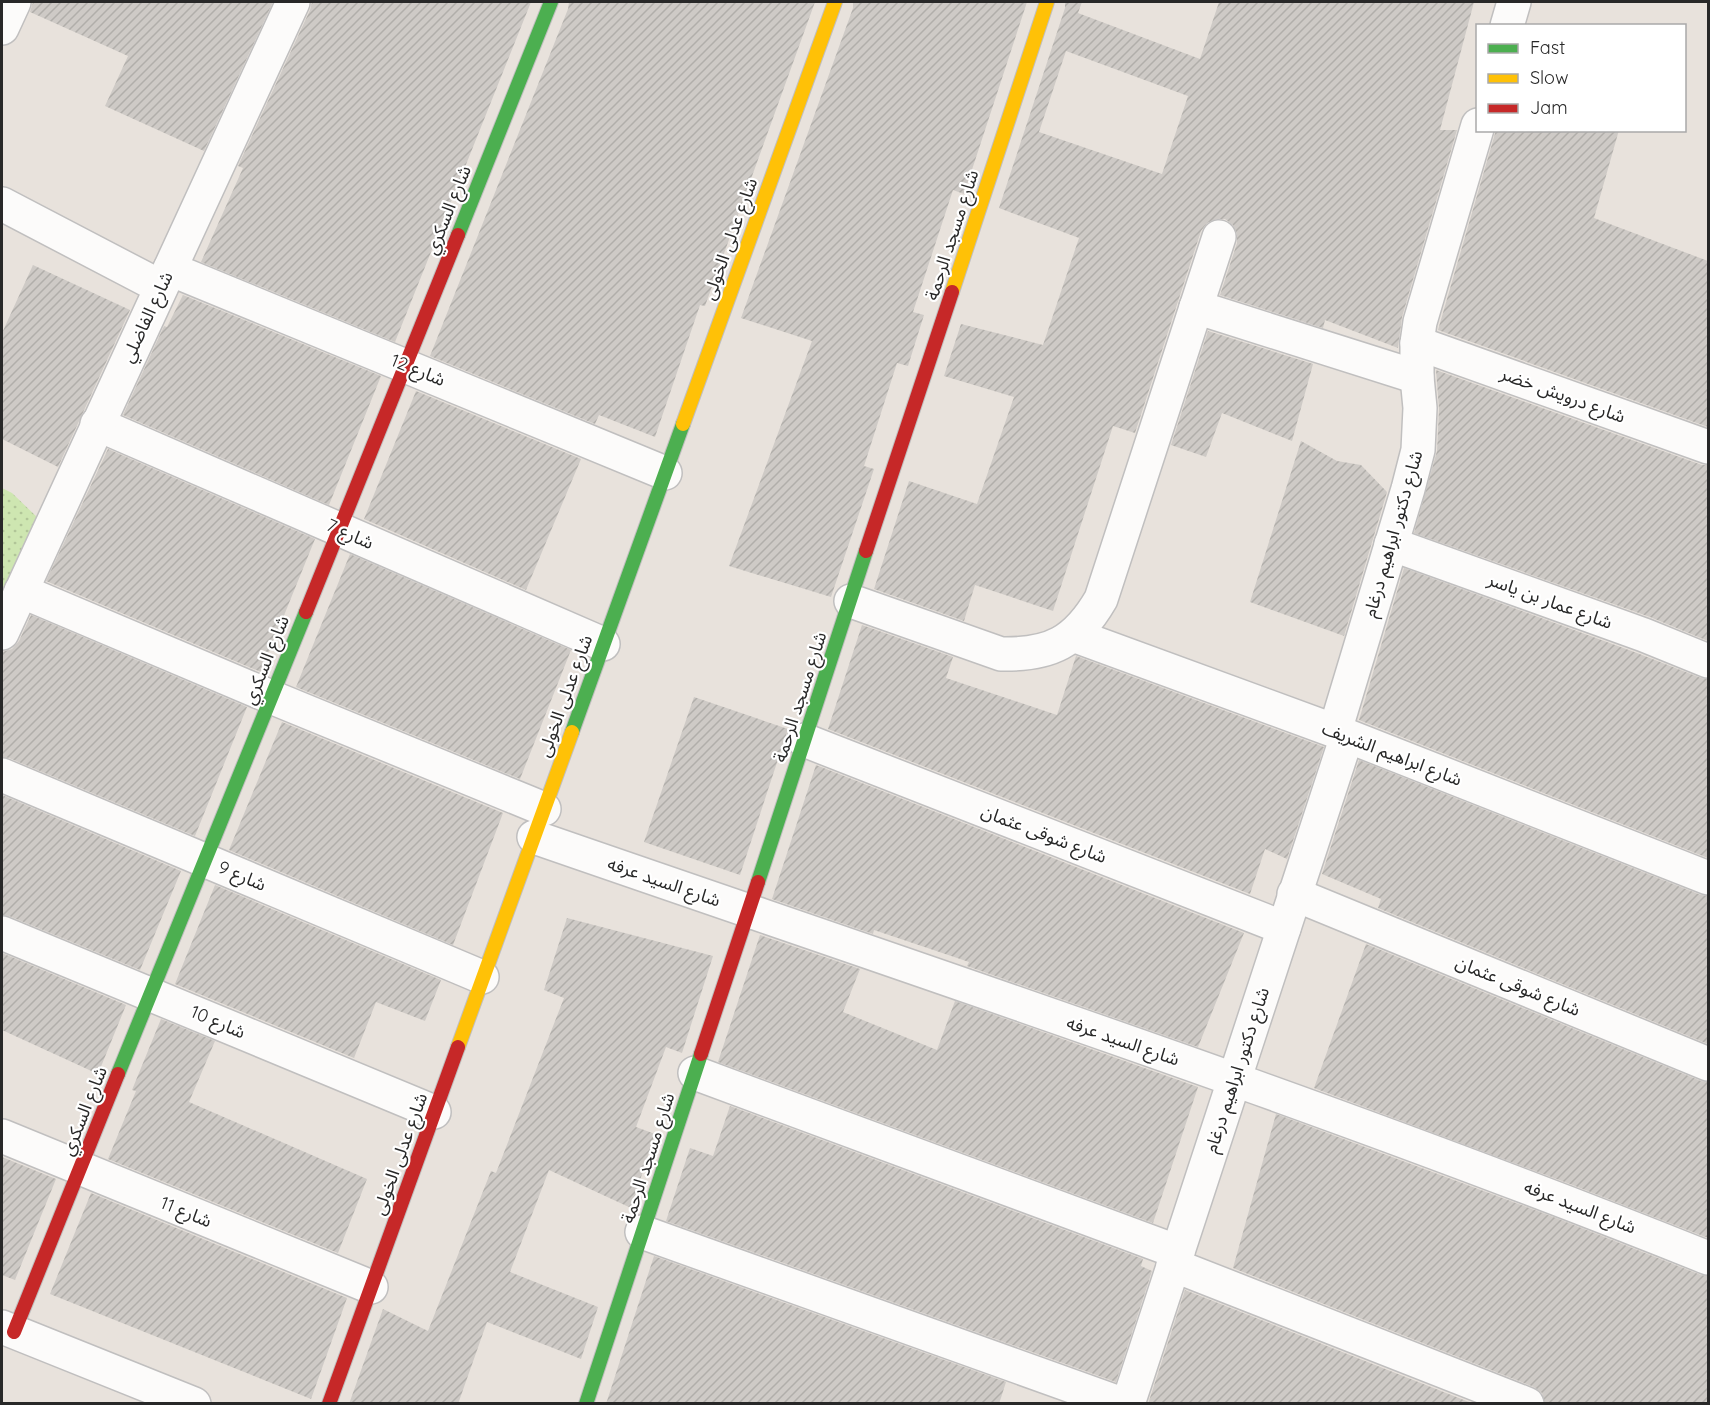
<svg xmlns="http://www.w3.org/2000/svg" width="1710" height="1405" font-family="Quicksand,'Noto Sans Arabic',sans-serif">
  <defs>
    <pattern id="grass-dots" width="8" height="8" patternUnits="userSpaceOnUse" patternTransform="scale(1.5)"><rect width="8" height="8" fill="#cee6b1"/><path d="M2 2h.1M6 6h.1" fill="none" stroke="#b1c598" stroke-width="1.8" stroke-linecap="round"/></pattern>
    <pattern id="building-hatch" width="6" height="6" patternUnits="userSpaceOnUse" patternTransform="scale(1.5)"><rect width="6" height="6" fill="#cecac6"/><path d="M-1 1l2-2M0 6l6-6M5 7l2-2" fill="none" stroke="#b1aeaa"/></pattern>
  </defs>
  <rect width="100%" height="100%" fill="#e8e2dc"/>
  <!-- grass -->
  <path fill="url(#grass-dots)" d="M 2,488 L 12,493 L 40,520 L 2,597 Z"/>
  <!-- building -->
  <g fill="url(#building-hatch)" fill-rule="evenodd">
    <path d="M 33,2 L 273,2 L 204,151 L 105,106 L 128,56 L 30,12 Z"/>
    <path d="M 312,2 L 531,2 L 395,342 L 201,262 L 243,168 L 238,166 L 310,10 Z"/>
    <path d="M 569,2 L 815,2 L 705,306 L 700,305 L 655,437 L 599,415 L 595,424 L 430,356 L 568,9 Z"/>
    <path d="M 853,2 L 1027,2 L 964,194 L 953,190 L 913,312 L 924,315 L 908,366 L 897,363 L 864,466 L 874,469 L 831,597 L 729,566 L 812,341 L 741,318 L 853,8 Z"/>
    <path d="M 1065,2 L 1082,2 L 1078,13 L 1200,59 L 1219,2 L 1474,2 L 1440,130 L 1457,130 L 1402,317 L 1398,348 L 1325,320 L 1323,328 L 1220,295 L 1237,243 L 1237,234 L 1233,225 L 1225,219 L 1216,219 L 1207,223 L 1201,231 L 1135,433 L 1113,426 L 1053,611 L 975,585 L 964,621 L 874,589 L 909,481 L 977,504 L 1014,397 L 944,376 L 961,324 L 1043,345 L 1079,238 L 999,208 L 1065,8 ZM 1066,51 L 1188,96 L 1162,174 L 1039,132 Z"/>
    <path d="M 1496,130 L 1619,130 L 1594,218 L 1708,261 L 1708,427 L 1438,330 Z"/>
    <path d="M 33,265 L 130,310 L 58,467 L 2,439 L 2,333 Z"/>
    <path d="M 183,295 L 381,376 L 329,505 L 123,415 L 164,326 L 167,327 Z"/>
    <path d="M 1208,331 L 1313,364 L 1292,441 L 1222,413 L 1206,457 L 1171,445 Z"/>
    <path d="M 1436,370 L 1702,465 L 1708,465 L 1708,641 L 1650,617 L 1414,533 L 1437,451 L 1439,409 Z"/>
    <path d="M 416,391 L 581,459 L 526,590 L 364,519 Z"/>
    <path d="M 1301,441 L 1337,461 L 1361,465 L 1387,492 L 1344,636 L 1250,602 Z"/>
    <path d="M 108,449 L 315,539 L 261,672 L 46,581 Z"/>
    <path d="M 350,554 L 571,650 L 520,779 L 296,687 Z"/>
    <path d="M 1404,568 L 1637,653 L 1701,678 L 1708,679 L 1708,858 L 1359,720 Z"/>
    <path d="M 31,615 L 247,707 L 195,836 L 9,758 L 2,757 L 2,652 L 12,649 L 19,641 Z"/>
    <path d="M 862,625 L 953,657 L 946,678 L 1057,715 L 1076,656 L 1324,747 L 1287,859 L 1265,849 L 1250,894 L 828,729 Z"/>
    <path d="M 694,697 L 788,729 L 740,875 L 644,842 Z"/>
    <path d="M 282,722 L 503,813 L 453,945 L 229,850 Z"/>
    <path d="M 1359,760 L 1701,895 L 1708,896 L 1708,1044 L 1378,908 L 1381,899 L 1322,874 Z"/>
    <path d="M 816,765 L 1244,933 L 1198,1047 L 967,966 L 969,962 L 874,930 L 873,934 L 772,899 Z"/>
    <path d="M 2,795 L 181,871 L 140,970 L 9,916 L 2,915 Z"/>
    <path d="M 215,885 L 441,980 L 425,1021 L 376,1002 L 354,1058 L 175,984 Z"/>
    <path d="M 567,918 L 713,956 L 682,1053 L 666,1047 L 636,1127 L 655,1134 L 631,1208 L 549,1170 L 510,1272 L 598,1307 L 581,1359 L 487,1322 L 458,1404 L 349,1404 L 383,1309 L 428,1331 L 491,1171 L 496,1173 L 564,998 L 544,990 Z"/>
    <path d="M 760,935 L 860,969 L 843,1012 L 937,1050 L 955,1001 L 1198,1087 L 1153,1223 L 718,1062 Z"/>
    <path d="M 1366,944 L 1701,1081 L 1708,1082 L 1708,1238 L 1570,1184 L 1314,1088 Z"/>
    <path d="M 2,953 L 126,1005 L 98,1074 L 2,1030 Z"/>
    <path d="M 161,1019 L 215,1041 L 189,1102 L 367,1179 L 338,1253 L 108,1159 L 136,1091 L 132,1090 Z"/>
    <path d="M 730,1106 L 1143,1259 L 1141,1266 L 1152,1271 L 1116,1382 L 666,1221 L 690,1148 L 713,1156 Z"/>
    <path d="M 1276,1114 L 1556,1218 L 1701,1275 L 1708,1276 L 1708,1404 L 1545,1404 L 1542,1393 L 1534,1387 L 1233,1268 Z"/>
    <path d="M 2,1157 L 56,1179 L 15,1280 L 2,1275 Z"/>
    <path d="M 91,1193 L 347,1298 L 311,1399 L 50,1294 Z"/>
    <path d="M 654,1256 L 1006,1382 L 999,1404 L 606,1404 Z"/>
    <path d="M 1185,1290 L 1474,1404 L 1148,1404 Z"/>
  </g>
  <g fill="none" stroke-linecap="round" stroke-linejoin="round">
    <defs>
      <g id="street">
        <path d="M 1507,26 L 1514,2"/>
        <path d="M 2,28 L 14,2"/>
        <path d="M 2,204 L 161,287"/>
        <path d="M 170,269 L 665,473"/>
        <path d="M 1196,307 L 1417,377"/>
        <path d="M 1417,343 L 1708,447"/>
        <path d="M 97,424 L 603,644"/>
        <path d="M 1391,544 L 1644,635 L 1708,661"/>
        <path d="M 21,591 L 271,697 L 544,809"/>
        <path d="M 851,601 L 1001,654 C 1051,655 1076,642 1101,599 L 1219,237"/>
        <path d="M 2,633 L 293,2"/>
        <path d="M 1073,635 L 1335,731 L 1708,878"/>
        <path d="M 1335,731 L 1408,489 L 1418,450 L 1420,408 L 1417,377 L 1417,343 L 1420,322 L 1478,125"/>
        <path d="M 804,740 L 1284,928"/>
        <path d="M 2,775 L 482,977"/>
        <path d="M 534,837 C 927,973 1322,1103 1708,1258"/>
        <path d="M 1294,894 L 1708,1064"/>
        <path d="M 2,933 L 434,1112"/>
        <path d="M 695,1073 L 1178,1252"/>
        <path d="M 2,1136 L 371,1287"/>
        <path d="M 642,1232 L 1122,1404"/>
        <path d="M 1173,1265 L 1527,1404"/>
        <path d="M 2,1327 L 194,1404"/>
        <path d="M 1128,1404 L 1347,736"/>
      </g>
      <g id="fast">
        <path d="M 458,235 L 551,2"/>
        <path d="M 572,732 L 683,424"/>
        <path d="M 758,882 L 866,551"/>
        <path d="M 118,1074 L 306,612"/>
        <path d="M 586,1404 L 701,1054"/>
      </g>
      <g id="slow">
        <path d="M 952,292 L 1047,2"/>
        <path d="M 683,424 L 835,2"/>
        <path d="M 458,1047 L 572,732"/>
      </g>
      <g id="jam">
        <path d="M 866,551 L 952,292"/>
        <path d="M 306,612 L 458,235"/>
        <path d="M 701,1054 L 758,882"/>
        <path d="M 14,1332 L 118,1074"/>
        <path d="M 329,1404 L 458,1047"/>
      </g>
    </defs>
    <!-- street casing -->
    <use href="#street" stroke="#c0bfbf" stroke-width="36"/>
    <!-- fast casing -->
    <use href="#fast" stroke="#c0bfbf" stroke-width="16"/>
    <!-- slow casing -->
    <use href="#slow" stroke="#c0bfbf" stroke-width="16"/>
    <!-- jam casing -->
    <use href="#jam" stroke="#c0bfbf" stroke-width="16"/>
    <!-- street -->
    <use href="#street" stroke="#fcfbfa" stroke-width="33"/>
    <!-- fast -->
    <use href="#fast" stroke="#4caf50" stroke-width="14"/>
    <!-- slow -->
    <use href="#slow" stroke="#ffc107" stroke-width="14"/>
    <!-- jam -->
    <use href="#jam" stroke="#c62828" stroke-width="14"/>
  </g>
  <g text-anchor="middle" stroke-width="4.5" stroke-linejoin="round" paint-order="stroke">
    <!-- street labels -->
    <g font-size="18" fill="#282828" stroke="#fff">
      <text transform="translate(448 210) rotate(-68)" y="6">شارع السكري</text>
      <text transform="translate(952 235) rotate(-72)" y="6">شارع مسجد الرحمة</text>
      <text transform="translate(730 239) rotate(-70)" y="6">شارع عدلى الخولى</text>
      <text transform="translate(147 317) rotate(-65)" y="6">شارع الفاضلي</text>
      <text transform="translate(418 370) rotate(22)" y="6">شارع 12</text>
      <text transform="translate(1563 395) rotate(20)" y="6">شارع درويش خضر</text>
      <text transform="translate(350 534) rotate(24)" y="6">شارع 7</text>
      <text transform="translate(1393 534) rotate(-74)" y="6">شارع دكتور ابراهيم درغام</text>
      <text transform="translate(1550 601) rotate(20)" y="6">شارع عمار بن ياسر</text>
      <text transform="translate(266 660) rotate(-68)" y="6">شارع السكري</text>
      <text transform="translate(565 696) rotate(-70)" y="6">شارع عدلى الخولى</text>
      <text transform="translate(800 697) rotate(-72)" y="6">شارع مسجد الرحمة</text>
      <text transform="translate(1392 754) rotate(21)" y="6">شارع ابراهيم الشريف</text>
      <text transform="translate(1044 834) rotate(21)" y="6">شارع شوقى عثمان</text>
      <text transform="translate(242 876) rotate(23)" y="6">شارع 9</text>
      <text transform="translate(664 882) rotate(19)" y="6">شارع السيد عرفه</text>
      <text transform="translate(1518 986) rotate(22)" y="6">شارع شوقى عثمان</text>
      <text transform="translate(218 1022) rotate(23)" y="6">شارع 10</text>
      <text transform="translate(1123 1041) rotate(19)" y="6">شارع السيد عرفه</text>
      <text transform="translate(1237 1070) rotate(-72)" y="6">شارع دكتور ابراهيم درغام</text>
      <text transform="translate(84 1111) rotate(-68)" y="6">شارع السكري</text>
      <text transform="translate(400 1154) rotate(-70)" y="6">شارع عدلى الخولى</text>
      <text transform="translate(648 1158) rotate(-72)" y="6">شارع مسجد الرحمة</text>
      <text transform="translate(1580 1207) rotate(21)" y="6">شارع السيد عرفه</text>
      <text transform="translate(186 1212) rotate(22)" y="6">شارع 11</text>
    </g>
  </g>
  <!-- border -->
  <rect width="1710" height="1405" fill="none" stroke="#282828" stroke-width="6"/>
  <!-- legend -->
  <rect x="1476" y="24" width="210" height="108" fill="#ffffff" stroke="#a9a9a9" stroke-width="1.5"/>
  <rect x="1488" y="44" width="30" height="9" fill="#4caf50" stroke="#a9a9a9" stroke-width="1.5"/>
  <text x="1530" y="54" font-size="18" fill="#282828">Fast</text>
  <rect x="1488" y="74" width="30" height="9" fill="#ffc107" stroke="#a9a9a9" stroke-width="1.5"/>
  <text x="1530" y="84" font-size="18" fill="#282828">Slow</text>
  <rect x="1488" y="104" width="30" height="9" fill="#c62828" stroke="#a9a9a9" stroke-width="1.5"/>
  <text x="1530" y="114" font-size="18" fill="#282828">Jam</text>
</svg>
